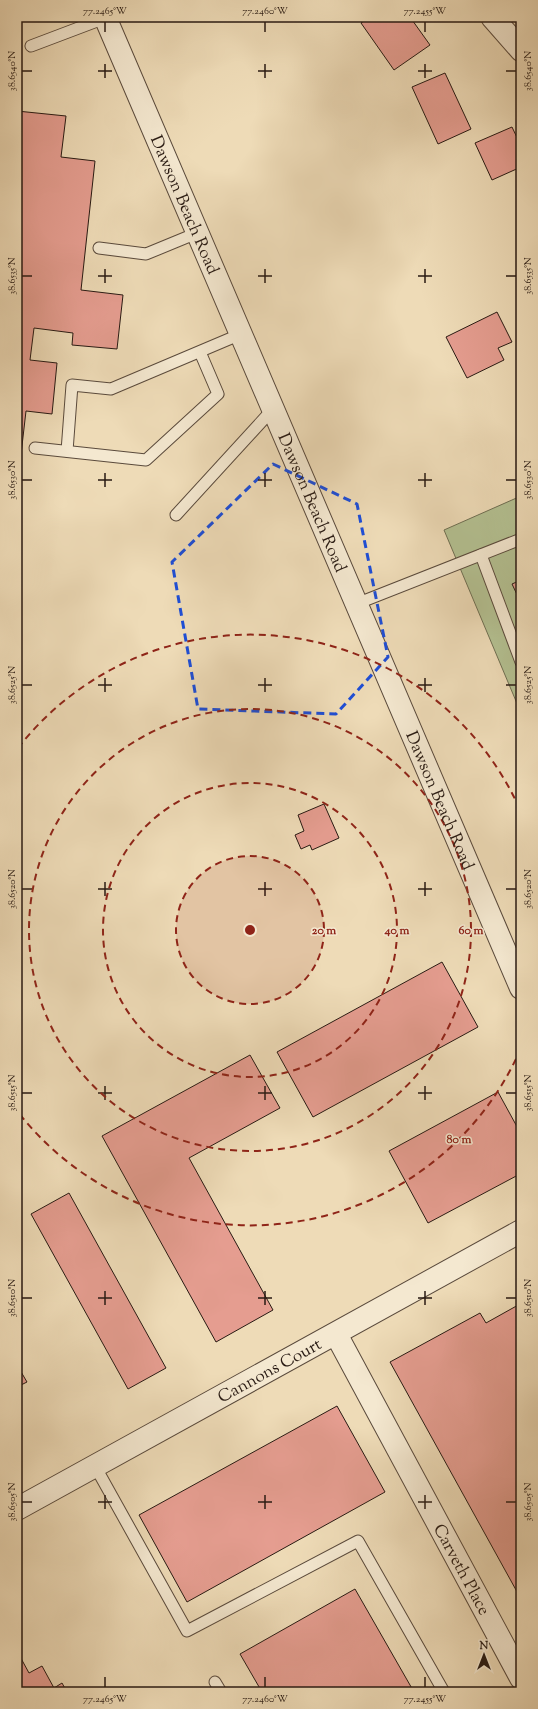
<svg xmlns="http://www.w3.org/2000/svg" width="538" height="1709" font-family="'Sorts Mill Goudy',serif">
  <rect width="100%" height="100%" fill="#eedbb7"/>
  <filter id="stains"><feTurbulence type="fractalNoise" baseFrequency=".005" numOctaves="4"/><feColorMatrix values="0 0 0 0 .2 0 0 0 0 .09 0 0 0 0 .02 0 0 0 .5 -.17"/></filter>
  <radialGradient id="worn" r=".72"><stop offset=".6" stop-color="#630" stop-opacity="0"/><stop offset="1" stop-color="#630" stop-opacity=".3"/></radialGradient>
  <!-- green -->
  <path fill="#b4c192" stroke="#6e6e52" d="M 521,496 L 521,713 L 444,530 Z"/>
  <!-- building -->
  <g fill="#e59d90" stroke="#281a13">
    <path d="M 370,17 L 410,17 L 430,45 L 394,70 L 361,23 Z"/>
    <path d="M 445,73 L 471,129 L 438,144 L 412,87 Z"/>
    <path d="M 17,111 L 66,116 L 61,157 L 95,161 L 81,290 L 123,295 L 117,349 L 72,345 L 73,333 L 34,328 L 30,360 L 57,363 L 52,414 L 26,411 L 17,489 Z"/>
    <path d="M 512,127 L 521,146 L 521,167 L 492,180 L 475,143 Z"/>
    <path d="M 497,312 L 512,342 L 498,348 L 504,360 L 467,378 L 446,337 Z"/>
    <path d="M 521,580 L 521,603 L 512,584 Z"/>
    <path d="M 324,804 L 339,838 L 312,850 L 310,845 L 301,849 L 295,835 L 304,831 L 298,815 Z"/>
    <path d="M 442,962 L 478,1027 L 313,1117 L 277,1052 Z"/>
    <path d="M 250,1055 L 280,1108 L 189,1158 L 273,1310 L 216,1342 L 102,1136 Z"/>
    <path d="M 498,1092 L 521,1134 L 520,1174 L 428,1223 L 389,1151 Z"/>
    <path d="M 69,1193 L 166,1368 L 128,1389 L 31,1214 Z"/>
    <path d="M 520,1304 L 521,1307 L 521,1599 L 390,1362 L 480,1313 L 486,1323 Z"/>
    <path d="M 17,1365 L 27,1382 L 17,1387 Z"/>
    <path d="M 337,1406 L 385,1492 L 187,1602 L 139,1515 Z"/>
    <path d="M 355,1589 L 414,1692 L 262,1692 L 240,1654 Z"/>
    <path d="M 17,1651 L 29,1673 L 42,1666 L 54,1688 L 62,1683 L 67,1692 L 17,1692 Z"/>
  </g>
  <g fill="none" stroke-linecap="round" stroke-linejoin="round">
    <defs>
      <g id="service">
        <path d="M 31,46 L 105,18"/>
        <path d="M 99,248 L 146,254 L 197,233"/>
        <path d="M 35,448 L 146,460 L 218,394 L 200,352"/>
        <path d="M 67,451 L 72,385 L 111,389 L 241,334"/>
        <path d="M 176,515 L 273,409"/>
        <path d="M 481,555 L 521,662"/>
        <path d="M 356,604 L 521,539"/>
        <path d="M 95,1466 L 187,1631 L 358,1541 L 444,1692"/>
        <path d="M 215,1682 L 221,1692"/>
      </g>
      <g id="minor">
        <path d="M 492,17 L 521,50"/>
        <path id="s1" d="M 336,1334 L 521,1678"/>
        <path id="s2" d="M 17,1509 L 521,1231"/>
      </g>
      <g id="tertiary">
        <path id="s3" d="M 105,17 L 521,988"/>
      </g>
    </defs>
    <!-- service casing -->
    <use href="#service" stroke="#5a4a3c" stroke-width="13"/>
    <!-- minor casing -->
    <use href="#minor" stroke="#5a4a3c" stroke-width="24"/>
    <!-- tertiary casing -->
    <use href="#tertiary" stroke="#5a4a3c" stroke-width="24"/>
    <!-- service -->
    <use href="#service" stroke="#f4e8d0" stroke-width="11"/>
    <!-- minor -->
    <use href="#minor" stroke="#f4e8d0" stroke-width="22"/>
    <!-- tertiary -->
    <use href="#tertiary" stroke="#f4e8d0" stroke-width="22"/>
  </g>
  <!-- marked area -->
  <path fill="none" stroke="#1d4ed8" stroke-width="3" stroke-dasharray="8 5" stroke-linejoin="round" d="M 273,464 L 357,504 L 388,657 L 336,714 L 198,709 L 172,562 Z"/>
  <!-- ticks -->
  <path fill="none" stroke="#281a13" stroke-width="1.5" d="M 105,22 L 105,32M 265,22 L 265,32M 425,22 L 425,32M 105,64 L 105,78M 265,64 L 265,78M 425,64 L 425,78M 22,71 L 32,71M 98,71 L 112,71M 258,71 L 272,71M 418,71 L 432,71M 506,71 L 516,71M 105,269 L 105,283M 265,269 L 265,283M 425,269 L 425,283M 22,276 L 32,276M 98,276 L 112,276M 258,276 L 272,276M 418,276 L 432,276M 506,276 L 516,276M 105,473 L 105,487M 265,473 L 265,487M 425,473 L 425,487M 22,480 L 32,480M 98,480 L 112,480M 258,480 L 272,480M 418,480 L 432,480M 506,480 L 516,480M 105,678 L 105,692M 265,678 L 265,692M 425,678 L 425,692M 22,685 L 32,685M 98,685 L 112,685M 258,685 L 272,685M 418,685 L 432,685M 506,685 L 516,685M 105,882 L 105,896M 265,882 L 265,896M 425,882 L 425,896M 22,889 L 32,889M 98,889 L 112,889M 258,889 L 272,889M 418,889 L 432,889M 506,889 L 516,889M 105,1086 L 105,1100M 265,1086 L 265,1100M 425,1086 L 425,1100M 22,1093 L 32,1093M 98,1093 L 112,1093M 258,1093 L 272,1093M 418,1093 L 432,1093M 506,1093 L 516,1093M 105,1291 L 105,1305M 265,1291 L 265,1305M 425,1291 L 425,1305M 22,1298 L 32,1298M 98,1298 L 112,1298M 258,1298 L 272,1298M 418,1298 L 432,1298M 506,1298 L 516,1298M 105,1495 L 105,1509M 265,1495 L 265,1509M 425,1495 L 425,1509M 22,1502 L 32,1502M 98,1502 L 112,1502M 258,1502 L 272,1502M 418,1502 L 432,1502M 506,1502 L 516,1502M 105,1677 L 105,1687M 265,1677 L 265,1687M 425,1677 L 425,1687"/>
  <!-- distance rings -->
  <circle cx="250" cy="930" r="74" fill="#8f2418" fill-opacity=".12"/>
  <g fill="none" stroke="#8f2418" stroke-width="2" stroke-dasharray="7 5">
    <circle cx="250" cy="930" r="74"/>
    <circle cx="250" cy="930" r="147"/>
    <circle cx="250" cy="930" r="221"/>
    <path d="M521 1048A295 295 0 0 1 18 1112M18 748A295 295 0 0 1 521 812"/>
  </g>
  <g text-anchor="middle" stroke-width="3" stroke-linejoin="round" paint-order="stroke">
    <!-- street labels -->
    <g font-size="17" fill="#281a13" stroke="#f4e8d0">
      <text dy="6" stroke="none"><textPath href="#s3" startOffset="204">Dawson Beach Road</textPath></text>
      <text dy="6" stroke="none"><textPath href="#s3" startOffset="528">Dawson Beach Road</textPath></text>
      <text dy="6" stroke="none"><textPath href="#s3" startOffset="852">Dawson Beach Road</textPath></text>
      <text dy="6" stroke="none"><textPath href="#s2" startOffset="288">Cannons Court</textPath></text>
      <text dy="6" stroke="none"><textPath href="#s1" startOffset="267">Carveth Place</textPath></text>
    </g>
  </g>
  <circle cx="250" cy="930" r="6" fill="#8f2418" stroke="#f4e8d0" stroke-width="2"/>
  <g font-size="12" text-anchor="middle" font-weight="bold" fill="#8f2418" stroke="#f4e8d0" stroke-width="3" stroke-linejoin="round" paint-order="stroke">
    <text x="324" y="934">20 m</text>
    <text x="397" y="934">40 m</text>
    <text x="471" y="934">60 m</text>
    <text x="459" y="1143">80 m</text>
  </g>
  <!-- margin -->
  <rect width="538" height="1709" fill="none" stroke="#eedbb7" stroke-width="44"/>
  <!-- north arrow -->
  <g transform="translate(484 1655)" stroke="#f4e8d0" stroke-width="3" paint-order="stroke">
  <path d="M0-3L7 15L0 10L-7 15Z" fill="#281a13"/>
  <text y="-6" font-size="11" font-weight="bold" text-anchor="middle" fill="#281a13">N</text>
  </g>
  <rect x="22" y="22" width="494" height="1665" fill="none" stroke="#281a13" stroke-width="1.5"/>
  <g font-size="10" text-anchor="middle" fill="#281a13">
    <text x="105" y="14">77.2465°W</text>
    <text x="265" y="14">77.2460°W</text>
    <text x="425" y="14">77.2455°W</text>
    <text transform="translate(11 71) rotate(-90)" y="4">38.6540°N</text>
    <text transform="translate(527 71) rotate(-90)" y="4">38.6540°N</text>
    <text transform="translate(11 276) rotate(-90)" y="4">38.6535°N</text>
    <text transform="translate(527 276) rotate(-90)" y="4">38.6535°N</text>
    <text transform="translate(11 480) rotate(-90)" y="4">38.6530°N</text>
    <text transform="translate(527 480) rotate(-90)" y="4">38.6530°N</text>
    <text transform="translate(11 685) rotate(-90)" y="4">38.6525°N</text>
    <text transform="translate(527 685) rotate(-90)" y="4">38.6525°N</text>
    <text transform="translate(11 889) rotate(-90)" y="4">38.6520°N</text>
    <text transform="translate(527 889) rotate(-90)" y="4">38.6520°N</text>
    <text transform="translate(11 1093) rotate(-90)" y="4">38.6515°N</text>
    <text transform="translate(527 1093) rotate(-90)" y="4">38.6515°N</text>
    <text transform="translate(11 1298) rotate(-90)" y="4">38.6510°N</text>
    <text transform="translate(527 1298) rotate(-90)" y="4">38.6510°N</text>
    <text transform="translate(11 1502) rotate(-90)" y="4">38.6505°N</text>
    <text transform="translate(527 1502) rotate(-90)" y="4">38.6505°N</text>
    <text x="105" y="1702">77.2465°W</text>
    <text x="265" y="1702">77.2460°W</text>
    <text x="425" y="1702">77.2455°W</text>
  </g>
  <rect width="100%" height="100%" filter="url(#stains)"/>
  <rect width="100%" height="100%" fill="url(#worn)"/>
</svg>
